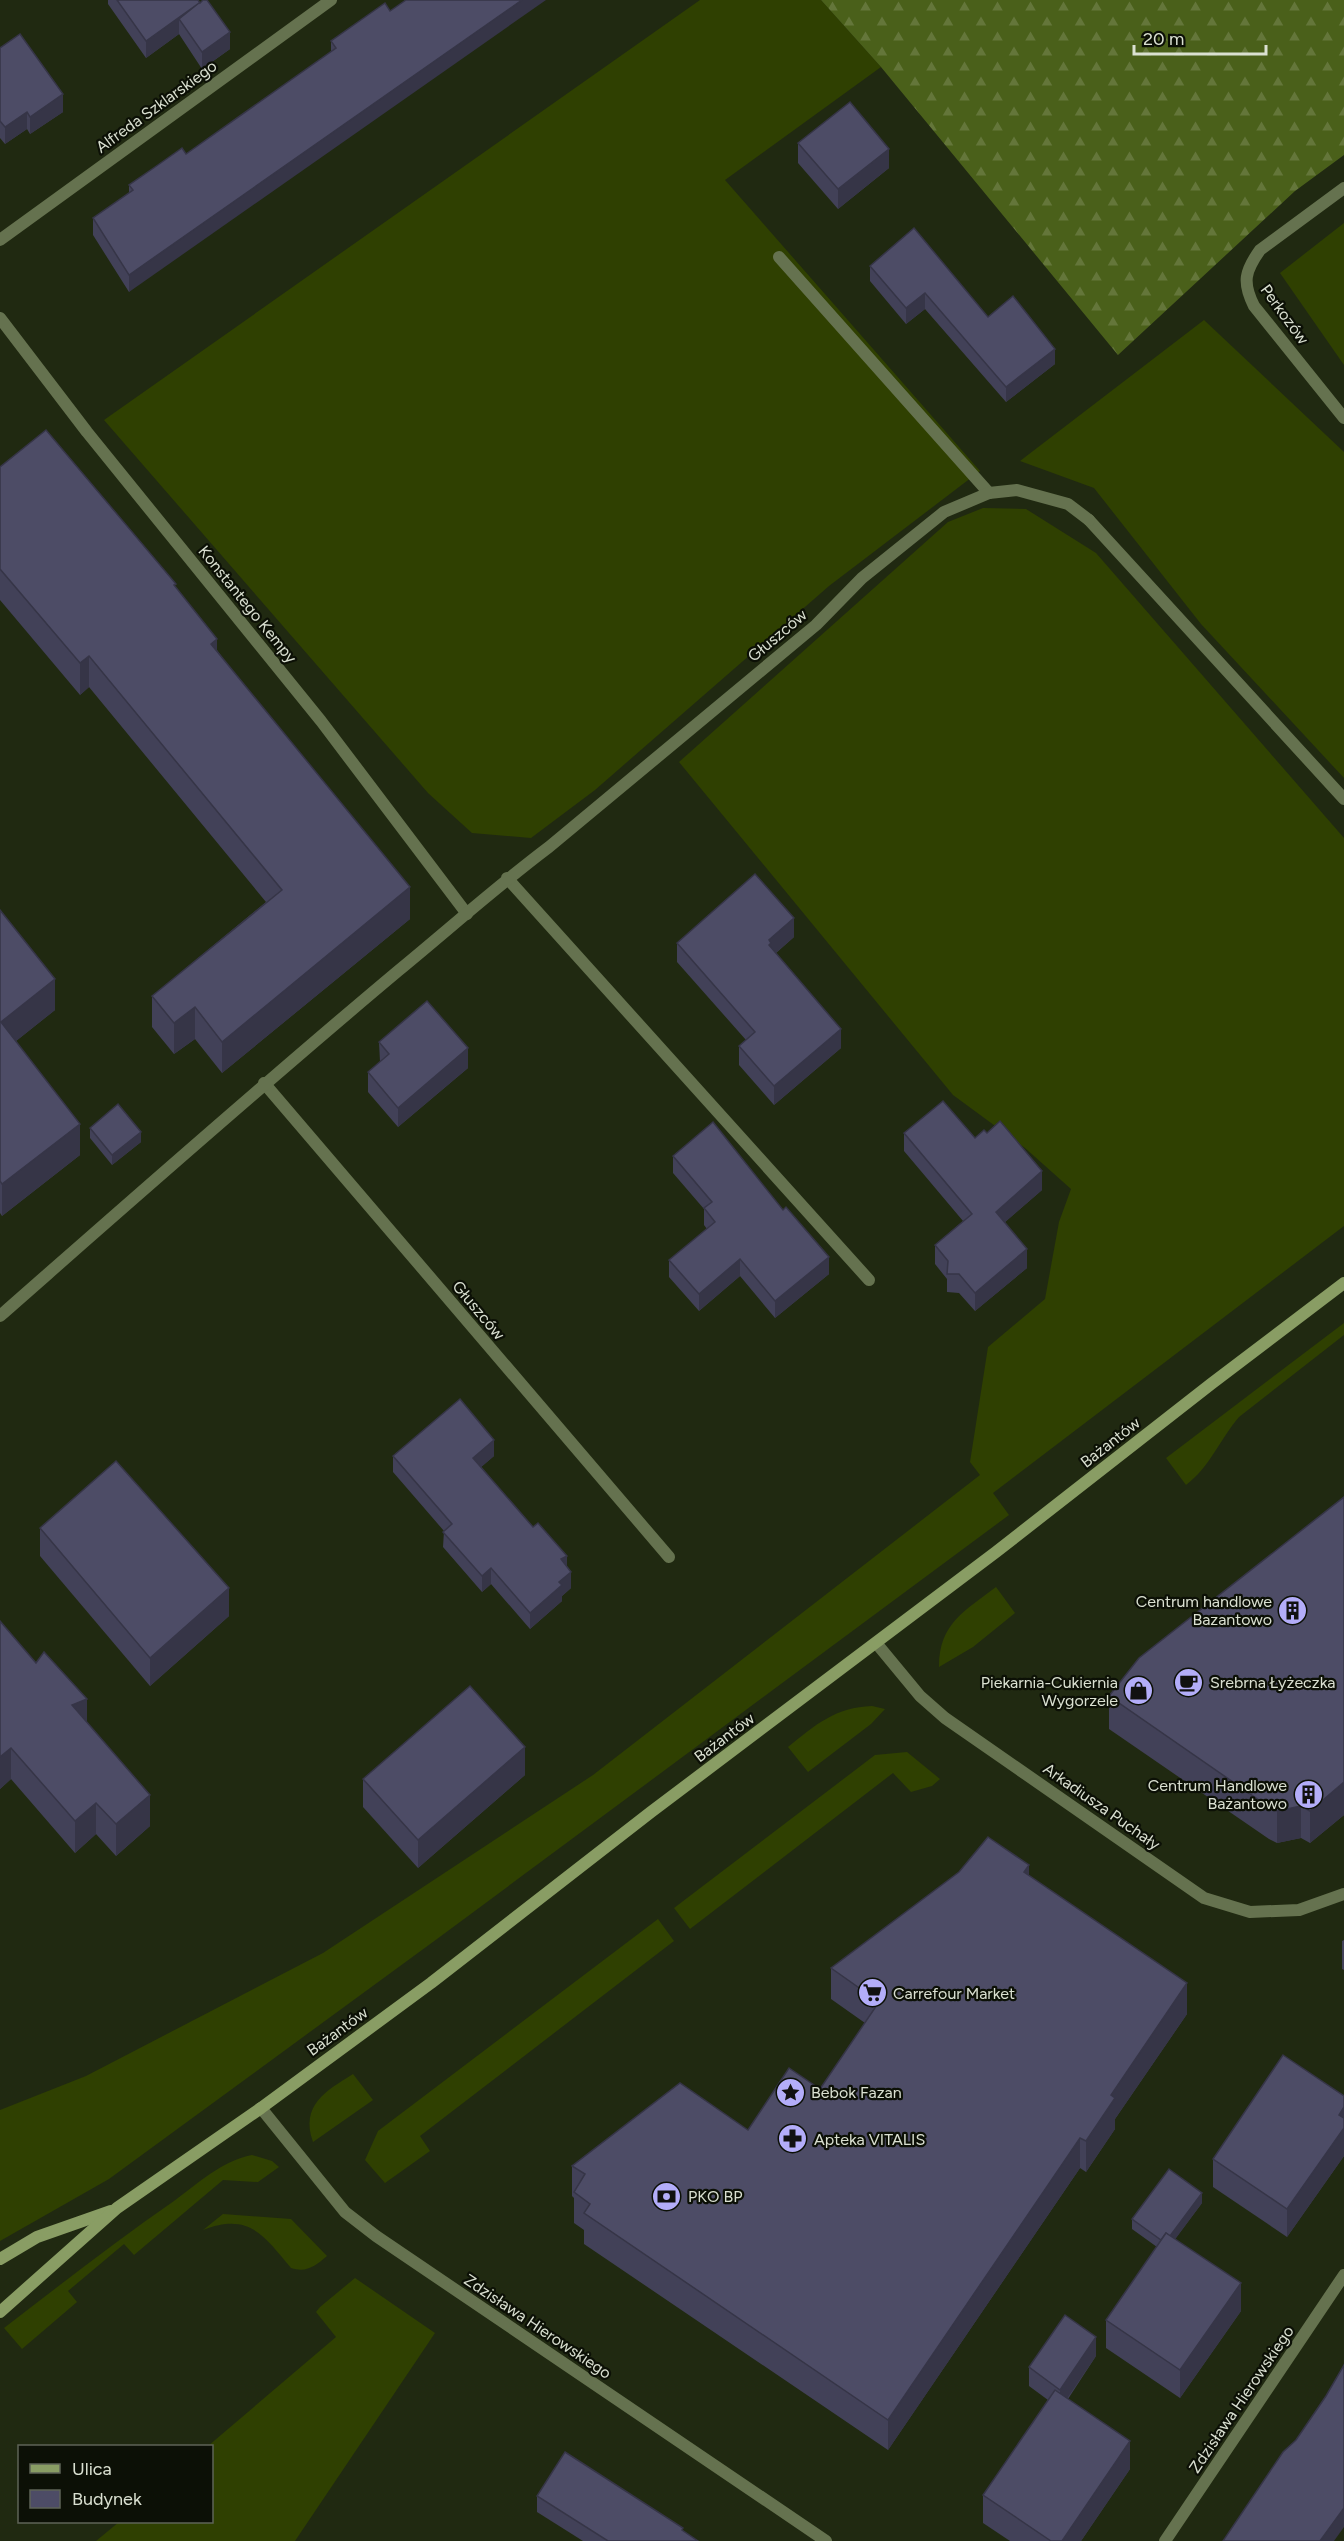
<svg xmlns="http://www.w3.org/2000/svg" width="1344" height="2541" font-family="Figtree,sans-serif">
  <defs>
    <pattern id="forest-firs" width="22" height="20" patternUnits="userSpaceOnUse" patternTransform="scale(1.5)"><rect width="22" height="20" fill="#4a601a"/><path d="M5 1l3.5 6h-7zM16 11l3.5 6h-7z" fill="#64763a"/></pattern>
  </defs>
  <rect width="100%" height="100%" fill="#202911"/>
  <!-- grass -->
  <g fill="#2f4001">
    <path d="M 700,0 L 821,0 L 881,67 L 725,180 L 980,471 L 829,586 L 595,790 L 531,838 L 472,833 L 428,793 L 104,420 Z"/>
    <path d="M 1344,223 L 1344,365 L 1280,273 Z"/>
    <path d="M 1204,320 L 1344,452 L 1344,778 L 1201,624 L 1094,488 L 1020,461 Z"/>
    <path d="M 983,508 L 1026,509 L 1096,553 L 1344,838 L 1344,1226 L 993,1493 L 1009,1515 L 437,1939 L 109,2179 L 0,2241 L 0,2110 L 86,2076 L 323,1953 L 593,1775 L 980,1475 L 970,1462 L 988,1347 L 1045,1299 L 1059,1222 L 1071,1189 L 1025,1148 L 953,1095 L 679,762 L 948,522 Z"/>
    <path d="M 1344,1323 L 1344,1335 L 1239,1417 C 1220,1439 1210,1467 1186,1485 L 1166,1458 Z"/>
    <path d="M 996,1587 L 1015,1613 L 973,1647 L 939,1667 C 939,1623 965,1611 996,1587 Z"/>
    <path d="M 872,1706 L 885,1709 L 871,1724 L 808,1772 L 788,1747 C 815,1725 836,1707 872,1706 Z"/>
    <path d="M 907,1752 L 940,1779 L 932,1786 L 911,1792 L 893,1773 L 690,1929 L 674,1908 L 875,1755 Z"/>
    <path d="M 658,1919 L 674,1941 L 420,2136 L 430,2151 L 385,2183 L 365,2160 L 378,2131 Z"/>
    <path d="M 353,2074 L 373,2100 L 313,2142 C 300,2105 326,2091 353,2074 Z"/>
    <path d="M 252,2155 L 272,2161 L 279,2167 L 258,2182 L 223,2180 L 134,2255 L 124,2244 L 68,2291 L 77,2302 L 22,2349 L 4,2328 C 60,2285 116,2241 174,2201 C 199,2183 221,2161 252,2155 Z"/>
    <path d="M 223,2214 L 291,2219 L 327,2256 C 315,2266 307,2273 291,2268 C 264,2236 250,2212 203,2230 Z"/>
    <path d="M 355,2278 L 435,2333 L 295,2541 L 96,2541 L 119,2522 L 212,2522 L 212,2446 L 208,2446 L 336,2337 L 316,2312 L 320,2307 Z"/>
  </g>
  <!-- forest -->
  <path fill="url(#forest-firs)" d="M 821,0 L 1344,0 L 1344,155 L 1295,191 L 1118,355 L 881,67 Z"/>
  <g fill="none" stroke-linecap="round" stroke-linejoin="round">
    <!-- lane -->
    <path stroke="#65724f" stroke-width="12" d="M 1089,520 L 1344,799"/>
    <!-- street -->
    <g stroke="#65724f" stroke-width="12">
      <path d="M 1344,188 L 1260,250 C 1245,271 1242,282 1254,306 L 1344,418"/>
      <path d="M 0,240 L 331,0"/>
      <path d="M 779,257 L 989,493"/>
      <path d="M 0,318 L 87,432 L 321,721 L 467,914"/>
      <path d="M 507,878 L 869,1280"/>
      <path d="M 264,1083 L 669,1557"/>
      <path d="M 0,1316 C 132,1200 263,1084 398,971 C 448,930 497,886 549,847 L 816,625 L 862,578 L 944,512 L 989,493 L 1017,490 L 1068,504 L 1089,520"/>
      <path d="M 877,1644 L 920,1696 L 945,1718 L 1204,1898 L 1250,1912 L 1299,1910 L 1344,1894"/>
      <path d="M 261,2108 L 345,2212 L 376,2236 L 826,2541"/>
      <path d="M 1165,2541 L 1344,2275"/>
    </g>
    <!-- secondary -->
    <g stroke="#899d64" stroke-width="12">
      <path d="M 0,2259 L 37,2237 L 111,2211"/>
      <path d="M 0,2312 L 117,2208 L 261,2108 L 431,1983 L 651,1812 L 996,1552 L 1211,1384 L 1344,1283"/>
    </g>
  </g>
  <!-- wall -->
  <g fill="#424158">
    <path d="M 108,0 L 198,0 L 230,49 L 202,69 L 179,34 L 146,58 L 108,4 Z"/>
    <path d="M 385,3 L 129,292 L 93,235 L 93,218 L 129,193 L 129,185 L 186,154 L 331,52 L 331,41 Z"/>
    <path d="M 0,48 L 63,112 L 30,134 L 27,129 L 5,144 L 0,138 Z"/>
    <path d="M 798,143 L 889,168 L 838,209 L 798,163 Z"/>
    <path d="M 870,266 L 988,317 L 1055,364 L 1006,402 L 925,309 L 906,324 L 870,281 Z"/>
    <path d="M 0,467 L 176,588 L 217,650 L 410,919 L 222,1073 L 195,1039 L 174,1054 L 152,1027 L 152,996 L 266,902 L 89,687 L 80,695 L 0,600 Z"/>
    <path d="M 0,910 L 55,1010 L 16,1041 L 80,1155 L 2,1216 L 0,1213 Z"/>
    <path d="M 794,937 L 776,953 L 841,1048 L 774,1105 L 739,1065 L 739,1046 L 746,1040 L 677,962 L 677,943 Z"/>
    <path d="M 379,1042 L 468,1068 L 398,1127 L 368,1092 L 368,1072 L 380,1062 Z"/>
    <path d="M 90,1128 L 141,1142 L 112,1165 L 90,1138 Z"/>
    <path d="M 904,1133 L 975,1138 L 1042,1190 L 1005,1222 L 1027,1268 L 975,1311 L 959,1293 L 947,1292 L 947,1279 L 935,1264 L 935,1245 L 963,1221 L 904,1151 Z"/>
    <path d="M 673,1156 L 829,1274 L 775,1318 L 740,1276 L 699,1311 L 669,1277 L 669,1260 L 707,1229 L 704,1225 L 704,1209 L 673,1173 Z"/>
    <path d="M 393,1456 L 494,1456 L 481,1467 L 567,1566 L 571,1588 L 562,1596 L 562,1601 L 530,1629 L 491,1584 L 482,1592 L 443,1547 L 444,1531 L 393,1472 Z"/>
    <path d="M 1344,1497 L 1344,1815 L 1310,1843 L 1301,1838 L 1277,1843 L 1269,1839 L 1109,1729 L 1109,1696 Z"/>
    <path d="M 40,1528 L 229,1616 L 150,1686 L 40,1556 Z"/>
    <path d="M 0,1621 L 87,1722 L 150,1826 L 116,1856 L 96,1834 L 75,1853 L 11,1779 L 0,1789 Z"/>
    <path d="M 525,1775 L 418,1868 L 363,1807 L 363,1779 Z"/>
    <path d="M 1029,1875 L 1187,2014 L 1115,2119 L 1115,2129 L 1086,2172 L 1080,2168 L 888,2450 L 584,2244 L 584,2230 L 574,2223 L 574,2198 L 572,2196 L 572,2166 L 748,2130 L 820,2089 L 865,2023 L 831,1999 L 831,1968 Z"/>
    <path d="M 1344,1940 L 1344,1970 L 1342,1969 L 1342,1941 Z"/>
    <path d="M 1344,2096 L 1344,2156 L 1287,2237 L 1213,2187 L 1213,2159 Z"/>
    <path d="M 1202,2203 L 1175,2239 L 1241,2311 L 1180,2398 L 1106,2348 L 1106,2320 L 1157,2247 L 1132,2229 L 1132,2219 Z"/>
    <path d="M 1096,2356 L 1068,2399 L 1130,2469 L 1081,2541 L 1010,2541 L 983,2523 L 983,2495 L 1048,2400 L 1029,2386 L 1029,2367 Z"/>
    <path d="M 537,2496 L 683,2531 L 698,2541 L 583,2541 L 537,2512 Z"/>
  </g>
  <!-- shaded-wall -->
  <g fill="#363547">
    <path d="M 522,0 L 546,0 L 129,292 L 129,275 Z"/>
    <path d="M 199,3 L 179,19 L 179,34 L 146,58 L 146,41 Z"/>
    <path d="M 230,32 L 230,49 L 202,69 L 202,52 Z"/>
    <path d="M 63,94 L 63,112 L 30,134 L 30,117 Z"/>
    <path d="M 27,112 L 27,129 L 5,144 L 5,127 Z"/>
    <path d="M 889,149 L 889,168 L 838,209 L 838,189 Z"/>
    <path d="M 925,293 L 925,309 L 906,324 L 906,308 Z"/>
    <path d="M 1055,349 L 1055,364 L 1006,402 L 1006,387 Z"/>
    <path d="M 217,639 L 217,671 L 211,644 Z"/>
    <path d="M 89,656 L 89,687 L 80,695 L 80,663 Z"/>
    <path d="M 410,887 L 410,919 L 222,1073 L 222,1042 Z"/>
    <path d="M 794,918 L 794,937 L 771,957 L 771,962 L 769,940 Z"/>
    <path d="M 55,979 L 55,1010 L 1,1053 L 1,1022 Z"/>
    <path d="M 195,1007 L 195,1039 L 174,1054 L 174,1023 Z"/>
    <path d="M 841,1029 L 841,1048 L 774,1105 L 774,1086 Z"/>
    <path d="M 468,1048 L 468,1068 L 398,1127 L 398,1108 Z"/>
    <path d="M 80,1124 L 80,1155 L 2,1216 L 2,1184 Z"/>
    <path d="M 141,1132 L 141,1142 L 112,1165 L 112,1155 Z"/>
    <path d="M 1042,1171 L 1042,1190 L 996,1230 L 996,1212 Z"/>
    <path d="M 1027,1249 L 1027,1268 L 975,1311 L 975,1293 Z"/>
    <path d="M 829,1257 L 829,1274 L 775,1318 L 775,1301 Z"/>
    <path d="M 740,1259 L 740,1276 L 699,1311 L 699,1294 Z"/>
    <path d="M 494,1440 L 494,1456 L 473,1474 L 473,1458 Z"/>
    <path d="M 567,1556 L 567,1571 L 561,1559 Z"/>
    <path d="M 491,1568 L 491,1584 L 482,1592 L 482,1576 Z"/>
    <path d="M 571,1572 L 571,1588 L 562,1596 L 562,1601 L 530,1629 L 530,1613 L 559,1582 Z"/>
    <path d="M 229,1588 L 229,1616 L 150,1686 L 150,1658 Z"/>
    <path d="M 87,1699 L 87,1730 L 72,1705 Z"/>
    <path d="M 525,1747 L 525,1775 L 418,1868 L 418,1840 Z"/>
    <path d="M 11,1748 L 11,1779 L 0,1789 L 0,1757 Z"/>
    <path d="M 1344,1782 L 1344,1815 L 1310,1843 L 1310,1811 Z"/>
    <path d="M 150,1795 L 150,1826 L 116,1856 L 116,1824 Z"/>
    <path d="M 96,1803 L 96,1834 L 75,1853 L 75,1821 Z"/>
    <path d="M 1301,1806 L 1301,1838 L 1277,1843 L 1277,1811 Z"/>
    <path d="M 1029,1865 L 1029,1896 L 1024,1872 Z"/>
    <path d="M 1187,1983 L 1187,2014 L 1115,2119 L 1115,2129 L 1086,2172 L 1086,2141 L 1111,2095 Z"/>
    <path d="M 1344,2107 L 1344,2156 L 1287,2237 L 1287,2209 L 1339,2115 Z"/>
    <path d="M 1080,2138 L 1080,2168 L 888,2450 L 888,2420 Z"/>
    <path d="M 1202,2193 L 1202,2203 L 1165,2253 L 1165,2243 Z"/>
    <path d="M 1241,2283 L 1241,2311 L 1180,2398 L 1180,2370 Z"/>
    <path d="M 1096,2337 L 1096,2356 L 1060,2409 L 1060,2390 Z"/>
    <path d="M 1130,2441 L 1130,2469 L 1081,2541 L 1062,2541 Z"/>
    <path d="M 1344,2508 L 1344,2527 L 1334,2541 L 1320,2541 Z"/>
  </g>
  <!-- building -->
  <g fill="#4d4c66" stroke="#363547" stroke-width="1.5">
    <path d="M 117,0 L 198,0 L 200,3 L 203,0 L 207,0 L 230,32 L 202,52 L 179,19 L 199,3 L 146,41 Z"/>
    <path d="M 406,0 L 522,0 L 129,275 L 93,218 L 133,190 L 129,185 L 155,167 L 182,148 L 186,154 L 336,48 L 331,41 L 385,3 L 390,11 Z"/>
    <path d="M 20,34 L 63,94 L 30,117 L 27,112 L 5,127 L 0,121 L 0,48 Z"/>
    <path d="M 850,102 L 889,149 L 838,189 L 798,143 Z"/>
    <path d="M 914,228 L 988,317 L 1013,296 L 1055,349 L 1006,387 L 925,293 L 906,308 L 870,266 Z"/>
    <path d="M 46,430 L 176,584 L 174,585 L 217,639 L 211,644 L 410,887 L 222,1042 L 195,1007 L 174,1023 L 152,996 L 282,890 L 89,656 L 80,663 L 0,569 L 0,467 Z"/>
    <path d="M 755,874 L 794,918 L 769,940 L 771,943 L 769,945 L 841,1029 L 774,1086 L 739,1046 L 755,1032 L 677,943 Z"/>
    <path d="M 0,910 L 55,979 L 1,1022 L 80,1124 L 2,1184 L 0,1181 Z"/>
    <path d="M 427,1001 L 468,1048 L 398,1108 L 368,1072 L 389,1054 L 379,1042 Z"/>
    <path d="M 943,1101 L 975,1138 L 984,1130 L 987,1133 L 1000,1121 L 1042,1171 L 996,1212 L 1027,1249 L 975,1293 L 959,1274 L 947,1274 L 948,1261 L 935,1245 L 972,1214 L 904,1133 Z"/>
    <path d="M 118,1104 L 141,1132 L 112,1155 L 90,1128 Z"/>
    <path d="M 713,1122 L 783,1210 L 786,1207 L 829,1257 L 775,1301 L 740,1259 L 699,1294 L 669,1260 L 715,1222 L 704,1208 L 712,1202 L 673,1156 Z"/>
    <path d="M 460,1399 L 494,1440 L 473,1458 L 533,1527 L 538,1523 L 567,1556 L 561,1559 L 571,1572 L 559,1582 L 562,1585 L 530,1613 L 491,1568 L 482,1576 L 443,1532 L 452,1524 L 393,1456 Z"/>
    <path d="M 116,1461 L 229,1588 L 150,1658 L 40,1528 Z"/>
    <path d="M 1344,1497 L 1344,1782 L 1310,1811 L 1301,1806 L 1277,1811 L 1269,1807 L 1109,1696 L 1139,1658 Z"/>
    <path d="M 0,1621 L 36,1663 L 44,1652 L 87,1699 L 72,1705 L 150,1795 L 116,1824 L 96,1803 L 75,1821 L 11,1748 L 0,1757 Z"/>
    <path d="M 470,1686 L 525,1747 L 418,1840 L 363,1779 Z"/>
    <path d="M 988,1837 L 1029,1865 L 1024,1872 L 1187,1983 L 1111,2095 L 1115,2098 L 1086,2141 L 1080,2138 L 888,2420 L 584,2213 L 590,2204 L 574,2192 L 585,2174 L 572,2166 L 680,2083 L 748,2130 L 789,2068 L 820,2089 L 879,2002 L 831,1968 L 959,1872 Z"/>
    <path d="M 1283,2055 L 1344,2096 L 1344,2107 L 1339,2115 L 1344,2118 L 1344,2128 L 1287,2209 L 1213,2159 Z"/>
    <path d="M 1169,2169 L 1202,2193 L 1170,2236 L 1166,2233 L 1161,2240 L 1132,2219 Z"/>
    <path d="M 1166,2233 L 1241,2283 L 1180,2370 L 1106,2320 Z"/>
    <path d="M 1065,2315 L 1096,2337 L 1060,2390 L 1029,2367 Z"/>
    <path d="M 1344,2365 L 1344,2508 L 1320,2541 L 1223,2541 L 1283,2452 L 1296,2440 L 1326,2396 Z"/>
    <path d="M 1055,2390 L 1130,2441 L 1062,2541 L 1051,2541 L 983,2495 Z"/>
    <path d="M 565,2452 L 683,2528 L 682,2530 L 698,2541 L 608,2541 L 537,2496 Z"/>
  </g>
  <!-- icons -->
  <defs>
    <symbol id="building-disc" viewBox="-11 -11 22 22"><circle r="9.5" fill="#b3adf9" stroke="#0c1006"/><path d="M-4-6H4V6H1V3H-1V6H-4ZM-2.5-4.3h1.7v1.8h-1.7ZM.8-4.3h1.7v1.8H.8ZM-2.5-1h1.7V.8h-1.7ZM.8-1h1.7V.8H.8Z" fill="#111"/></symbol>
    <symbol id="cafe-disc" viewBox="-11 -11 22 22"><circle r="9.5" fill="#b3adf9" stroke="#0c1006"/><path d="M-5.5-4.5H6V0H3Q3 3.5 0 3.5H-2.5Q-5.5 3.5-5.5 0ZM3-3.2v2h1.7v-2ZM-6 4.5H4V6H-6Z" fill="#111"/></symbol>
    <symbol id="shop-disc" viewBox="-11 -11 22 22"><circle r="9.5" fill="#b3adf9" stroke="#0c1006"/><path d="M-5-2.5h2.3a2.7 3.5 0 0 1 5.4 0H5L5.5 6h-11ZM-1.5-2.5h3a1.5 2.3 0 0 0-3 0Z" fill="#111"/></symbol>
    <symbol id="supermarket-disc" viewBox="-11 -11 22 22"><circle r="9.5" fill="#b3adf9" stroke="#0c1006"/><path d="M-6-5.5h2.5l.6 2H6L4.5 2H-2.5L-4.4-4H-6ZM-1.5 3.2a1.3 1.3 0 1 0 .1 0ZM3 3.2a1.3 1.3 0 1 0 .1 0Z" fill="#111"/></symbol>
    <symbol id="sight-disc" viewBox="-11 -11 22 22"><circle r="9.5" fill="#b3adf9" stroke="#0c1006"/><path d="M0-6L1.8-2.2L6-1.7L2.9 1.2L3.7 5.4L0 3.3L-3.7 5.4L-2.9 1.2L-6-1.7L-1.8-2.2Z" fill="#111"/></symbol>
    <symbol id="pharmacy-disc" viewBox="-11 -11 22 22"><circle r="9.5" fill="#b3adf9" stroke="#0c1006"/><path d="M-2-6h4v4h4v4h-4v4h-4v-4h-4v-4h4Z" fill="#111"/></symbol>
    <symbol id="bank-disc" viewBox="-11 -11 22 22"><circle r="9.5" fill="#b3adf9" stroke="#0c1006"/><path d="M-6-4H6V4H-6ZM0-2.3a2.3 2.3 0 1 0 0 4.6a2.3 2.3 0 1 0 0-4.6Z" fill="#111"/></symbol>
  </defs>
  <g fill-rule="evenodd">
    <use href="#building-disc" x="1276" y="1594" width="33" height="33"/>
    <use href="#cafe-disc" x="1172" y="1666" width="33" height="33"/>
    <use href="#shop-disc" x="1122" y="1674" width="33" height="33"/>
    <use href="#building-disc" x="1292" y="1778" width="33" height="33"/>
    <use href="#supermarket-disc" x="856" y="1976" width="33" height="33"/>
    <use href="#sight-disc" x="774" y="2076" width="33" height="33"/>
    <use href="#pharmacy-disc" x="776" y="2122" width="33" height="33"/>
    <use href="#bank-disc" x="650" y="2180" width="33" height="33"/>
  </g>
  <g text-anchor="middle" stroke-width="4.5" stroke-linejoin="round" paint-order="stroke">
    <!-- street labels -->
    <g font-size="16" fill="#dae0d1" stroke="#0c1006">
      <text transform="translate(156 106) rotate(-36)" y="6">Alfreda Szklarskiego</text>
      <text transform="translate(1285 314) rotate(54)" y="6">Perkozów</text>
      <text transform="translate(248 604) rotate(51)" y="6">Konstantego Kempy</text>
      <text transform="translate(777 635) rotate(-40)" y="6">Głuszców</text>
      <text transform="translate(479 1310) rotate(50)" y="6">Głuszców</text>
      <text transform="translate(1110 1442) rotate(-38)" y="6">Bażantów</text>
      <text transform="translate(724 1737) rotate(-37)" y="6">Bażantów</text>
      <text transform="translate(1102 1806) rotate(35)" y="6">Arkadiusza Puchały</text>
      <text transform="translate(337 2031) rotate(-36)" y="6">Bażantów</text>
      <text transform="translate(538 2326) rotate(34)" y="6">Zdzisława Hierowskiego</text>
      <text transform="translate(1241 2399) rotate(-56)" y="6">Zdzisława Hierowskiego</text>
    </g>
    <!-- poi labels -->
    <g font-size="16" fill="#dae0d1" stroke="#0c1006" text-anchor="start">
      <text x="1272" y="1607" text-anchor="end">Centrum handlowe<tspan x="1272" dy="18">Bazantowo</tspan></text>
      <text x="1118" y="1688" text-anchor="end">Piekarnia-Cukiernia<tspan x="1118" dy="18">Wygorzele</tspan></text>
      <text x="1210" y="1688">Srebrna Łyżeczka</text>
      <text x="1287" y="1791" text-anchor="end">Centrum Handlowe<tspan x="1287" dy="18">Bażantowo</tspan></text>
      <text x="893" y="1999">Carrefour Market</text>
      <text x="811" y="2098">Bebok Fazan</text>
      <text x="814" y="2145">Apteka VITALIS</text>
      <text x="688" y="2202">PKO BP</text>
    </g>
  </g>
  <!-- legend -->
  <rect x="18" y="2445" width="195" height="78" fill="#0c1006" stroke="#5e6357" stroke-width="1.5"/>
  <rect x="30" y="2464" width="30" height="9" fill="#899d64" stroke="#5e6357" stroke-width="1.5"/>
  <text x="72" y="2475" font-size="18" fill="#dae0d1">Ulica</text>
  <rect x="30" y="2490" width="30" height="18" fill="#4d4c66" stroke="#5e6357" stroke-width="1.5"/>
  <text x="72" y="2505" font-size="18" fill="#dae0d1">Budynek</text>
  <!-- scale -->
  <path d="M1134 45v9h132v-9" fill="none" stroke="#dae0d1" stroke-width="3"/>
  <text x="1143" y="45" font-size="18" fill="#dae0d1" stroke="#0c1006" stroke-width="4.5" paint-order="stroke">20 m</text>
</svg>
